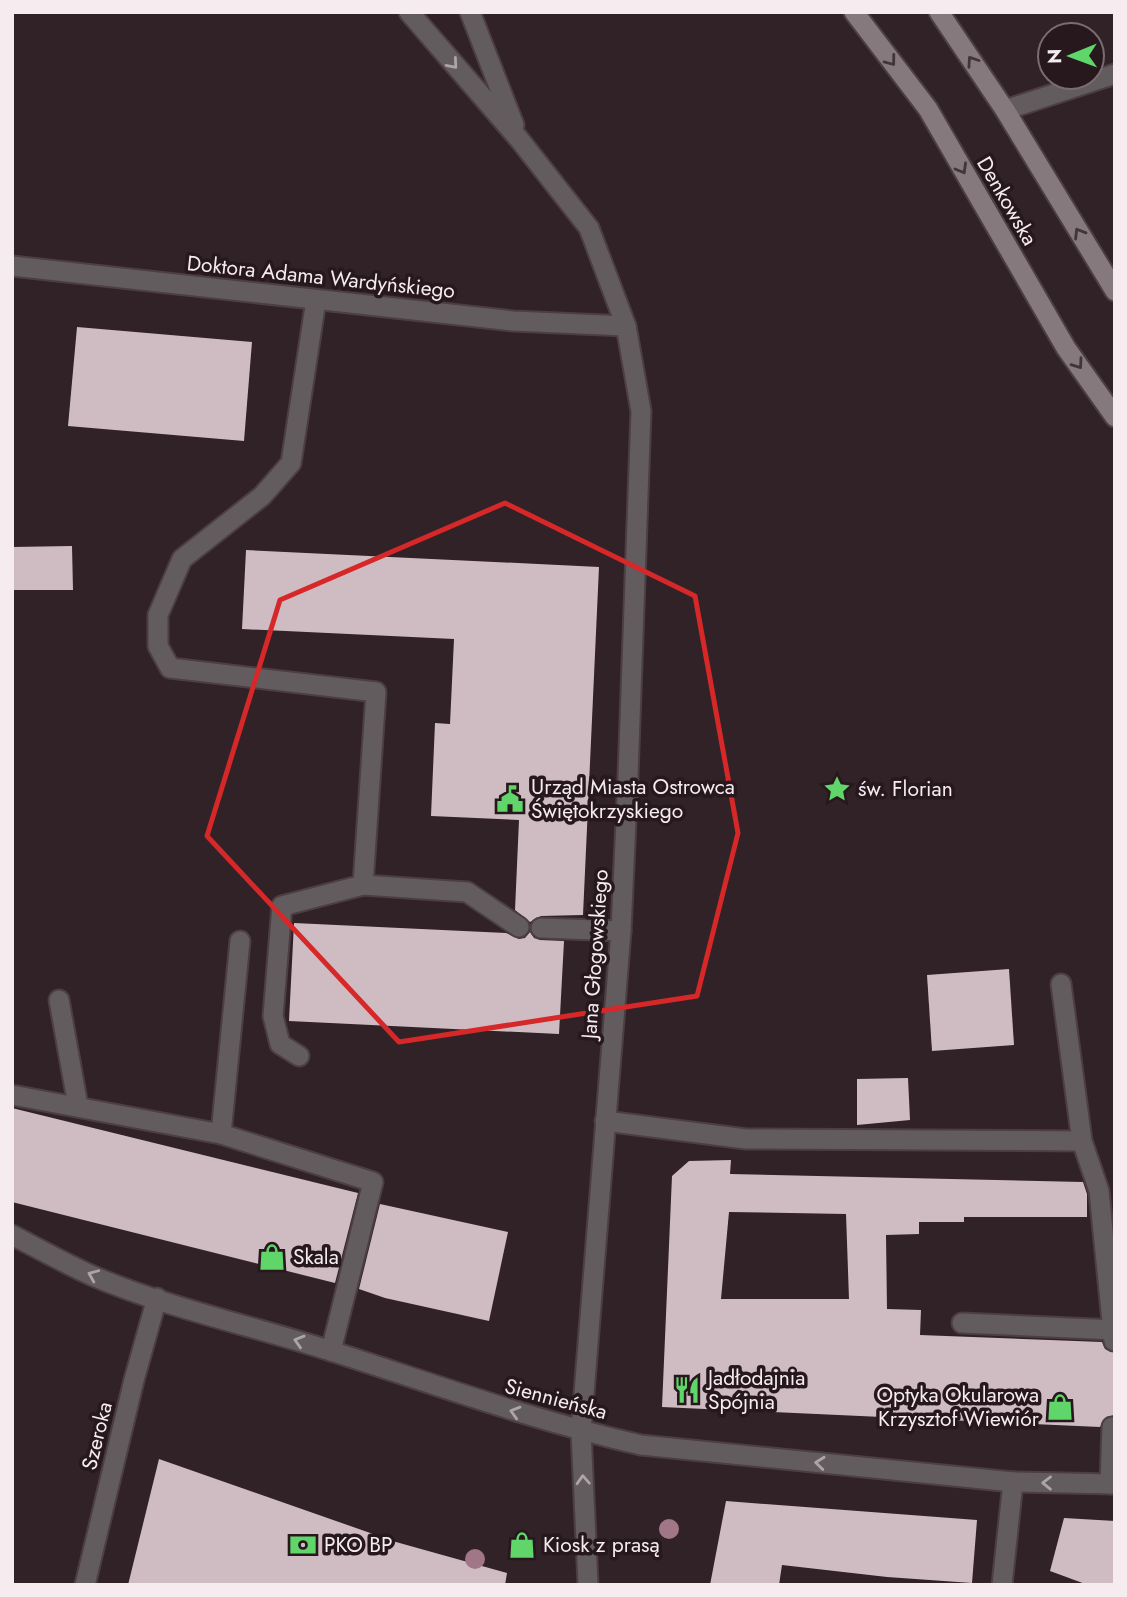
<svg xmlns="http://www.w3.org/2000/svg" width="1127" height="1597" font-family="Jost,sans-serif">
  <rect width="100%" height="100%" fill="#302227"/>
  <!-- building -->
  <g fill="#cfbcc3" fill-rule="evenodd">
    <path d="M 77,327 L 252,342 L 244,441 L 68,426 Z"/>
    <path d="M 72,546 L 73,590 L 12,590 L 12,547 Z"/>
    <path d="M 246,550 L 599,567 L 583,915 L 541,916 L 530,922 L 515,910 L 519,820 L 431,816 L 435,723 L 450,724 L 454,639 L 242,629 Z"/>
    <path d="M 294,923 L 506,933 L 519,939 L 525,938 L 530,932 L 534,938 L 540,940 L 564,941 L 559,1034 L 289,1021 Z"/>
    <path d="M 1009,969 L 1014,1045 L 932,1051 L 927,975 Z"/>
    <path d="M 908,1078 L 910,1120 L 857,1125 L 857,1079 Z"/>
    <path d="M 12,1108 L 358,1193 L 335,1283 L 12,1202 Z"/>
    <path d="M 731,1160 L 730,1174 L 1083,1182 L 1087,1194 L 1087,1217 L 964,1217 L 964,1222 L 919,1222 L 919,1234 L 886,1235 L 887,1309 L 921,1310 L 920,1335 L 1102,1342 L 1105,1349 L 1115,1353 L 1115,1415 L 1106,1417 L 1100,1427 L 662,1407 L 672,1176 L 689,1161 ZM 729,1212 L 846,1214 L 849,1299 L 721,1299 Z"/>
    <path d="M 380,1204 L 508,1232 L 489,1321 L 385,1298 L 359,1289 Z"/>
    <path d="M 159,1459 L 396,1542 L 507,1573 L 505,1585 L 128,1585 Z"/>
    <path d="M 726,1501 L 977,1520 L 972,1583 L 887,1577 L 782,1565 L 779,1585 L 710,1585 Z"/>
    <path d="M 1064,1518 L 1115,1521 L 1115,1585 L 1088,1585 L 1050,1571 Z"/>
  </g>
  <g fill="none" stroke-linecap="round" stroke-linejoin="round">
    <defs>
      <g id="service">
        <path d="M 1005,110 L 1115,74"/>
        <path d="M 363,885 L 467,892 L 519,927"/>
        <path d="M 541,928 L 621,931"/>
        <path d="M 1061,984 L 1082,1141 L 1099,1191 L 1114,1341"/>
        <path d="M 299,1056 L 280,1044 L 273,1016 L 282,906 L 363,885 L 376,692 L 170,668 L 158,646 L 158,615 L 182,559 L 262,496 L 291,463 L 316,300"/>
        <path d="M 605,1121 L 746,1139 L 1082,1141"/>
        <path d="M 962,1323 L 1115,1330"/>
        <path d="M 1110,1484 L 1112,1427"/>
        <path d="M 1002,1585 L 1013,1482"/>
      </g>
      <g id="minor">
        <path d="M 409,12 L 519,139 L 589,228 L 626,326 L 641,411 L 628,776 L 621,931 L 581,1431 L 588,1585"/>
        <path d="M 470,12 L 514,125"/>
        <path d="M 12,266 L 513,321 L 626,326"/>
        <path d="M 59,1000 L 78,1106"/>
        <path d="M 12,1095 L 221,1134 L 373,1182 L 331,1351"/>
        <path d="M 221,1134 L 240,941"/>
        <path d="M 12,1235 C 39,1249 66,1264 93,1276 C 168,1308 253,1326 331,1351 C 434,1384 535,1421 641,1445 L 1013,1482 L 1115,1484"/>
        <path d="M 85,1585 L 134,1380 L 157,1298"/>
      </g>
      <g id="secondary">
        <path d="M 854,12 L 928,109 L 1066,348 L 1115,417"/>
        <path d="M 939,12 L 1005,110 L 1115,291"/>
      </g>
    </defs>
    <!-- service casing -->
    <use href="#service" stroke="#4c3e43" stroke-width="23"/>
    <!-- minor casing -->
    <use href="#minor" stroke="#4c3e43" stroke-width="23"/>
    <!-- secondary casing -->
    <use href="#secondary" stroke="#4c3e43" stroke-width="23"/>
    <!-- service -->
    <use href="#service" stroke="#635c5e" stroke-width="19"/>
    <!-- minor -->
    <use href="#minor" stroke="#635c5e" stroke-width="19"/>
    <!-- secondary -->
    <use href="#secondary" stroke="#85797d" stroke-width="19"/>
  </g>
  <!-- trees -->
  <g fill="#a17686">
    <circle cx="669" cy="1529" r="10"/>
    <circle cx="475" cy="1559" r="10"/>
  </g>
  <!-- one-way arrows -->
  <defs><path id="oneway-chevron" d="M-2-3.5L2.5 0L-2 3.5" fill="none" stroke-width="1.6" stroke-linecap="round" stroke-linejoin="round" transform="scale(1.75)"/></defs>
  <g stroke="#42353a">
    <use href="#oneway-chevron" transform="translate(891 61) rotate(53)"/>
    <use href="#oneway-chevron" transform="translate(972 61) rotate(-124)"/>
    <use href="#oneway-chevron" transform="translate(962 169) rotate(60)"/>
    <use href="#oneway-chevron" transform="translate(1079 233) rotate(-121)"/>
    <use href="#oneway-chevron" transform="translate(1078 364) rotate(55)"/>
  </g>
  <g stroke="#aca4a6">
    <use href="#oneway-chevron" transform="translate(453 64) rotate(49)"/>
    <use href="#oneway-chevron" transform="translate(93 1275) rotate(-157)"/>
    <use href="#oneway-chevron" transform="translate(299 1341) rotate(-163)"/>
    <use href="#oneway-chevron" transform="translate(515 1412) rotate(-164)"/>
    <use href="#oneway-chevron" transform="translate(820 1463) rotate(-174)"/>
    <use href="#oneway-chevron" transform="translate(583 1480) rotate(-93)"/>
    <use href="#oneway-chevron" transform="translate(1047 1483) rotate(-179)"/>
  </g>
  <!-- marked area -->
  <path fill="none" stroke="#d62828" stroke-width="5" stroke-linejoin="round" d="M 505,503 L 695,596 L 738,833 L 697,996 L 399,1042 L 207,836 L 280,600 Z"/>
  <!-- icons -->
  <defs>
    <symbol id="sight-bare" viewBox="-9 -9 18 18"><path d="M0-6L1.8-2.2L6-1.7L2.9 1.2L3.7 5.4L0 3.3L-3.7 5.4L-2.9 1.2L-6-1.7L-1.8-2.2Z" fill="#60d56a" stroke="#26181d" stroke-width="2.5" paint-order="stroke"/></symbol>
    <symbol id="civic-bare" viewBox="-9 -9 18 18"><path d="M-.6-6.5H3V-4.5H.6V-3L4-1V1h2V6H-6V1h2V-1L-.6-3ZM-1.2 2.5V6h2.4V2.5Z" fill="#60d56a" stroke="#26181d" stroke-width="2.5" paint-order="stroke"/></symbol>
    <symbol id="shop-bare" viewBox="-9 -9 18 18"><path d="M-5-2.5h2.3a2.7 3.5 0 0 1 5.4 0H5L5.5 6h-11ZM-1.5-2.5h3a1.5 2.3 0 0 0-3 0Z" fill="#60d56a" stroke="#26181d" stroke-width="2.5" paint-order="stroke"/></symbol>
    <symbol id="restaurant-bare" viewBox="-9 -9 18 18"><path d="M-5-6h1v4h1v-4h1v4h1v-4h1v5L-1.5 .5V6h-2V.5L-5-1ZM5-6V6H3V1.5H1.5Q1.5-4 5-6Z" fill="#60d56a" stroke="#26181d" stroke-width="2.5" paint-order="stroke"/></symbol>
    <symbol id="bank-bare" viewBox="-9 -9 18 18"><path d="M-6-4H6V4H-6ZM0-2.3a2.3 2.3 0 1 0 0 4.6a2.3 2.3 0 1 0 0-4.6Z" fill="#60d56a" stroke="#26181d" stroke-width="2.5" paint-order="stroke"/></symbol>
  </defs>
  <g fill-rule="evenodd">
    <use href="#sight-bare" x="818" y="770" width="38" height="38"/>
    <use href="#civic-bare" x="491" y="780" width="38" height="38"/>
    <use href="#shop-bare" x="253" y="1238" width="38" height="38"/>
    <use href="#restaurant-bare" x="668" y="1371" width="38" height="38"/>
    <use href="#shop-bare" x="1041" y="1388" width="38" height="38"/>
    <use href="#bank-bare" x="284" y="1526" width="38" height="38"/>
    <use href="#shop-bare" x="503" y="1526" width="38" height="38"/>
  </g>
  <g text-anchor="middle" stroke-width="7" stroke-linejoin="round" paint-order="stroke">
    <!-- street labels -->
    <g font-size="21" fill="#f6ecef" stroke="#26181d">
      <text transform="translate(1007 201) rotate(60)" y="7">Denkowska</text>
      <text transform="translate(321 277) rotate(6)" y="7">Doktora Adama Wardyńskiego</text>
      <text transform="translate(595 954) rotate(-86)" y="7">Jana Głogowskiego</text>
      <text transform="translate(556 1399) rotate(15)" y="7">Siennieńska</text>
      <text transform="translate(97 1436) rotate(-76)" y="7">Szeroka</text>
    </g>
    <!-- poi labels -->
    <g font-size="21" fill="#f6ecef" stroke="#26181d" text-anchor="start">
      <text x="531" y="794">Urząd Miasta Ostrowca<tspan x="531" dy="24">Świętokrzyskiego</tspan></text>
      <text x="858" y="796">św. Florian</text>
      <text x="293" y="1264">Skala</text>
      <text x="708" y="1385">Jadłodajnia<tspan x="708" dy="24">Spójnia</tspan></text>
      <text x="1039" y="1402" text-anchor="end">Optyka Okularowa<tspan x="1039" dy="24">Krzysztof Wiewiór</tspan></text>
      <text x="324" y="1552">PKO BP</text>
      <text x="543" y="1552">Kiosk z prasą</text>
    </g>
  </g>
  <!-- border -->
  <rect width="1127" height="1597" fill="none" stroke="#f6ecef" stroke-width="28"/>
  <!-- north arrow -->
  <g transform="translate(1071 56) rotate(269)"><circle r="33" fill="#26181d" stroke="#796d71" stroke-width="2"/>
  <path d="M0-5L12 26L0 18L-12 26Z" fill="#60d56a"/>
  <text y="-10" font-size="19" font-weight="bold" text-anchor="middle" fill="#f6ecef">N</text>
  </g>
</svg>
